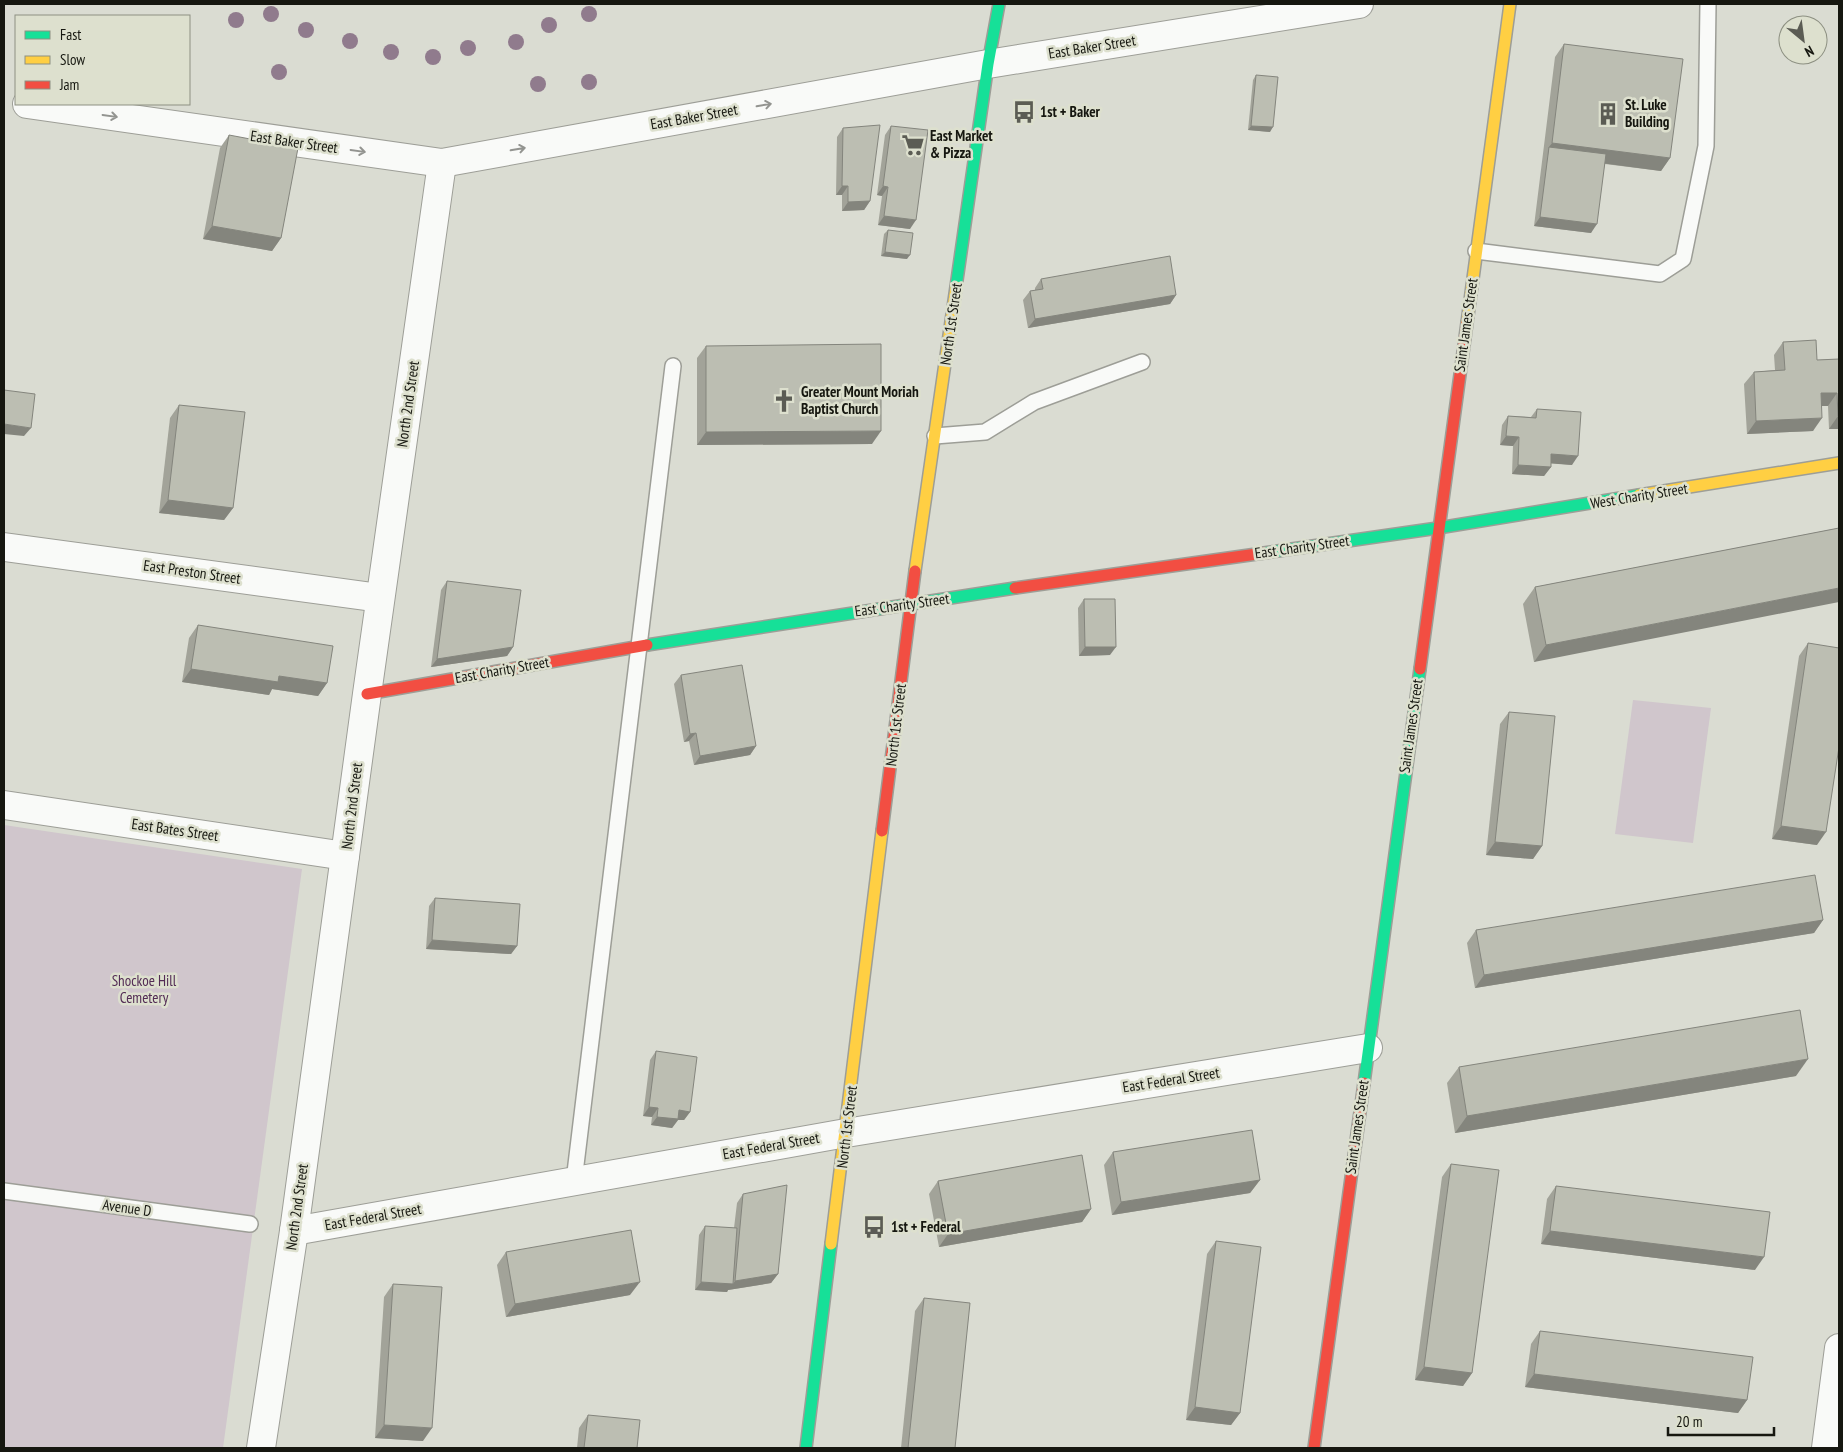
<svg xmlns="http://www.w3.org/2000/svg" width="1843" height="1452" font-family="'PT Sans Narrow',sans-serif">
  <rect width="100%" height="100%" fill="#dadcd2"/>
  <!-- green -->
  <g fill="#d0c6cc">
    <path d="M 1633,700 L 1711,708 L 1693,843 L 1615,834 Z"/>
    <path d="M 4,825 L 302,869 L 223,1448 L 4,1448 Z"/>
  </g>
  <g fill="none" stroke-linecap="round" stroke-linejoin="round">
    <defs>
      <g id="lane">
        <path d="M 1476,251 L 1660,274 L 1683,259 L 1706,146 L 1708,4"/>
        <path d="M 935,436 L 985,432 L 1034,402 L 1142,362"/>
        <path d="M 574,1181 L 673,366"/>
        <path d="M 4,1191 L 250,1224"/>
      </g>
      <g id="street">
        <path d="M 27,104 L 442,163 L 988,64 L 1359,4"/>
        <path d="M 4,547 L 380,598"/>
        <path d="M 4,805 L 345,856"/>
        <path d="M 294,1231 L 846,1133 L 1368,1048"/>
        <path d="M 261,1448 L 294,1231 L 367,694 L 442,163"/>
        <path d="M 1826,1448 L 1839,1348"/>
      </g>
      <g id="fast">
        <path d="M 956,287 L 988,64 L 999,4"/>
        <path d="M 1264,553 L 1438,528 L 1639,495"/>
        <path d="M 647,645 L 1015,588"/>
        <path d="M 1364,1083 L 1420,669"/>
        <path d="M 806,1448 L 831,1244"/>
      </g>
      <g id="slow">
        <path d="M 1467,323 L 1510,4"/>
        <path d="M 1639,495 L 1839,463"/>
        <path d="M 915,571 L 956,287"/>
        <path d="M 831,1244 L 882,831"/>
      </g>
      <g id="jam">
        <path d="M 1015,588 L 1264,553"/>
        <path d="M 1420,669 L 1467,323"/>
        <path d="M 367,694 L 647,645"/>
        <path d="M 882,831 L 915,571"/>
        <path d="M 1314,1448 L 1364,1083"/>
      </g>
    </defs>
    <!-- lane casing -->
    <use href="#lane" stroke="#9d9e97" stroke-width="18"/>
    <!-- street casing -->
    <use href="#street" stroke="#9d9e97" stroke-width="30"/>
    <!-- fast casing -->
    <use href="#fast" stroke="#9d9e97" stroke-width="14"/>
    <!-- slow casing -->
    <use href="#slow" stroke="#9d9e97" stroke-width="14"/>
    <!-- jam casing -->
    <use href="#jam" stroke="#9d9e97" stroke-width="14"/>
    <!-- lane -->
    <use href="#lane" stroke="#f9faf8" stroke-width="15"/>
    <!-- street -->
    <use href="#street" stroke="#f9faf8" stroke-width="28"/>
    <!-- fast -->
    <use href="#fast" stroke="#16e098" stroke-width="11"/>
    <!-- slow -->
    <use href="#slow" stroke="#ffcf43" stroke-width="11"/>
    <!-- jam -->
    <use href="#jam" stroke="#f24e42" stroke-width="11"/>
  </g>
  <!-- trees -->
  <g fill="#907b8d">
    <circle cx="271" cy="14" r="8"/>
    <circle cx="589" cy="14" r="8"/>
    <circle cx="236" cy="20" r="8"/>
    <circle cx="549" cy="25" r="8"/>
    <circle cx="306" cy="30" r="8"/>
    <circle cx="350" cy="41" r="8"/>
    <circle cx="516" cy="42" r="8"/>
    <circle cx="468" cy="48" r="8"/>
    <circle cx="391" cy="52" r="8"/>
    <circle cx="433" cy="57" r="8"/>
    <circle cx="279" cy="72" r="8"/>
    <circle cx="589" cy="82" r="8"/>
    <circle cx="538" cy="84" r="8"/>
  </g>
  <!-- wall -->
  <g fill="#a2a399">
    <path d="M 1564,44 L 1670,158 L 1661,171 L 1605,164 L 1591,233 L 1534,226 L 1555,57 Z"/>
    <path d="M 1256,75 L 1270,132 L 1248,130 L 1253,80 Z"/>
    <path d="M 891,126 L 910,229 L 878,225 L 882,196 L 877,195 L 885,135 Z"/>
    <path d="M 843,128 L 870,201 L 864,210 L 842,211 L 842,195 L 836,195 L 837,137 Z"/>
    <path d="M 229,135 L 281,238 L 272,251 L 203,239 L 220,148 Z"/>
    <path d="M 888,230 L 907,259 L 881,256 L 884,234 Z"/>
    <path d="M 1041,279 L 1176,295 L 1170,304 L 1028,328 L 1023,300 L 1030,291 L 1035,290 L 1035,288 Z"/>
    <path d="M 1783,342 L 1817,360 L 1839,359 L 1839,429 L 1829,429 L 1828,406 L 1822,406 L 1813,431 L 1747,434 L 1744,384 L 1754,372 L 1775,370 L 1774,355 Z"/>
    <path d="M 706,346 L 872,444 L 697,445 L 697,358 Z"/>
    <path d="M 179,405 L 233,508 L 224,520 L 159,513 L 170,418 Z"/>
    <path d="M 1537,409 L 1572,465 L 1551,463 L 1551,467 L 1544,476 L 1512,474 L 1513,446 L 1500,445 L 1502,425 L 1508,416 L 1531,417 Z"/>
    <path d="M 1839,528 L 1534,662 L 1523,604 L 1535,587 Z"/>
    <path d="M 447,581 L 513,647 L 507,656 L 431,667 L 441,590 Z"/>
    <path d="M 1084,599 L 1110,655 L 1079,656 L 1078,608 Z"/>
    <path d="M 198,625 L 327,683 L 318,696 L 272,689 L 269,695 L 182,682 L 189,638 Z"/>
    <path d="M 1808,643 L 1817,845 L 1772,839 L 1799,656 Z"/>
    <path d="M 681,675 L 756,746 L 750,755 L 694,765 L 689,741 L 684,742 L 674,684 Z"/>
    <path d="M 1509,712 L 1542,846 L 1533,859 L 1486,855 L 1500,724 Z"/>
    <path d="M 435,898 L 517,946 L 511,954 L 426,949 L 429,906 Z"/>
    <path d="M 1823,920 L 1814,933 L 1475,988 L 1467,943 L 1476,930 Z"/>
    <path d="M 656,1051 L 690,1112 L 684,1120 L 678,1120 L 672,1128 L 651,1125 L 652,1117 L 643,1116 L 650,1060 Z"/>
    <path d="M 1459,1067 L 1796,1076 L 1455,1133 L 1447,1083 Z"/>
    <path d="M 1113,1152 L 1260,1180 L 1250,1193 L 1112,1215 L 1104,1165 Z"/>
    <path d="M 1451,1164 L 1472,1373 L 1463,1386 L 1415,1380 L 1442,1177 Z"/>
    <path d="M 938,1181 L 1091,1209 L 1082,1222 L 939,1247 L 929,1194 Z"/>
    <path d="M 1556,1186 L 1755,1270 L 1541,1244 L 1547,1199 Z"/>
    <path d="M 743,1194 L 778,1274 L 771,1283 L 728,1290 L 727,1292 L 695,1290 L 699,1235 L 705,1226 L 734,1228 L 737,1203 Z"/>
    <path d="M 1216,1241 L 1240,1413 L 1231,1425 L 1186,1420 L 1207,1254 Z"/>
    <path d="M 506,1252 L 630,1295 L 506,1317 L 497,1265 Z"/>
    <path d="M 393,1284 L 423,1441 L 375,1438 L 384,1297 Z"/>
    <path d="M 924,1298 L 955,1448 L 901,1448 L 915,1311 Z"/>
    <path d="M 1540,1331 L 1747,1400 L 1738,1413 L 1525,1387 L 1531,1344 Z"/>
    <path d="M 588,1415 L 637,1448 L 577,1448 L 579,1428 Z"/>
  </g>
  <!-- shaded-wall -->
  <g fill="#84857d">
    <path d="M 1251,126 L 1273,127 L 1270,132 L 1248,130 Z"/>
    <path d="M 1552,143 L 1670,158 L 1661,171 L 1548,156 L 1549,147 Z"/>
    <path d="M 842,186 L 848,186 L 842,195 L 836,195 Z"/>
    <path d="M 883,186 L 888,187 L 882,196 L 877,195 Z"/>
    <path d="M 870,201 L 864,210 L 842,211 L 848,202 Z"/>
    <path d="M 884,216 L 916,220 L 910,229 L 878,225 Z"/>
    <path d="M 1540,217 L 1597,224 L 1591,233 L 1534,226 Z"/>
    <path d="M 212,226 L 281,238 L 272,251 L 203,239 Z"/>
    <path d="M 885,252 L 910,255 L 907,259 L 881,256 Z"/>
    <path d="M 1176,295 L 1170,304 L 1028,328 L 1035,319 Z"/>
    <path d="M 1821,393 L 1837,393 L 1828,406 L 1812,406 Z"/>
    <path d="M 1838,416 L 1839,416 L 1839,429 L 1829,429 Z"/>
    <path d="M 1822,418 L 1813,431 L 1747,434 L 1756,421 Z"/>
    <path d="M 4,424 L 31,428 L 24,436 L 4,434 Z"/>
    <path d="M 881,431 L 872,444 L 697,445 L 706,432 Z"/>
    <path d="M 1506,436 L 1519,437 L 1513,446 L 1500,445 Z"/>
    <path d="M 1551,454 L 1578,456 L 1572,465 L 1545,463 Z"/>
    <path d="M 1518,465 L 1551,467 L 1544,476 L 1512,474 Z"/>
    <path d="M 168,500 L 233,508 L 224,520 L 159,513 Z"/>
    <path d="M 1839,588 L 1839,602 L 1534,662 L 1546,645 Z"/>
    <path d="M 513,647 L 507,656 L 431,667 L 437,659 Z"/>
    <path d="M 1085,647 L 1116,647 L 1110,655 L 1079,656 Z"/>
    <path d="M 191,669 L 279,676 L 327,683 L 318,696 L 272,689 L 269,695 L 182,682 Z"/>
    <path d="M 696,733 L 689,741 L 684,742 L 690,734 Z"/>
    <path d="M 756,746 L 750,755 L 694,765 L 700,756 Z"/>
    <path d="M 1781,826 L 1826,832 L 1817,845 L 1772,839 Z"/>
    <path d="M 1495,842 L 1542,846 L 1533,859 L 1486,855 Z"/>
    <path d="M 1823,920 L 1814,933 L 1475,988 L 1484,975 Z"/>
    <path d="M 432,940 L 517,946 L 511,954 L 426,949 Z"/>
    <path d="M 1808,1059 L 1796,1076 L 1455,1133 L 1467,1116 Z"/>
    <path d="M 649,1107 L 658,1108 L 652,1117 L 643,1116 Z"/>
    <path d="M 679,1110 L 690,1112 L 684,1120 L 678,1120 L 672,1128 L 651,1125 L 657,1117 Z"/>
    <path d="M 1260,1180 L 1250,1193 L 1112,1215 L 1121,1202 Z"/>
    <path d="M 1091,1209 L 1082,1222 L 939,1247 L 948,1234 Z"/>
    <path d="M 1550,1231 L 1764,1257 L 1755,1270 L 1541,1244 Z"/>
    <path d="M 778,1274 L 771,1283 L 728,1290 L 727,1292 L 695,1290 L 701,1282 L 733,1284 L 735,1281 Z"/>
    <path d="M 640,1282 L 630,1295 L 506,1317 L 515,1304 Z"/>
    <path d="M 1424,1367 L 1472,1373 L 1463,1386 L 1415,1380 Z"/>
    <path d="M 1534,1374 L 1747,1400 L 1738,1413 L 1525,1387 Z"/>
    <path d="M 1195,1407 L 1240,1413 L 1231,1425 L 1186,1420 Z"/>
    <path d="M 384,1425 L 432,1428 L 423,1441 L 375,1438 Z"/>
  </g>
  <!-- building -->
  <g fill="#bcbeb2" stroke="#84857d">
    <path d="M 1564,44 L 1683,59 L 1670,158 L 1552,143 Z"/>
    <path d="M 1256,75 L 1278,77 L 1273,127 L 1251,126 Z"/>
    <path d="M 880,125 L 870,201 L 848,202 L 848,186 L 842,186 L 843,128 Z"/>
    <path d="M 891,126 L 928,130 L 916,220 L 884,216 L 888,187 L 883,186 Z"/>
    <path d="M 229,135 L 298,148 L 281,238 L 212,226 Z"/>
    <path d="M 1549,147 L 1606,154 L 1597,224 L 1540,217 Z"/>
    <path d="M 888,230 L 913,233 L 910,255 L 885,252 Z"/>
    <path d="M 1170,256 L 1176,295 L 1035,319 L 1030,291 L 1043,289 L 1041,279 Z"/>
    <path d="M 1816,340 L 1817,360 L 1839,359 L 1839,416 L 1838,416 L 1837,393 L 1821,393 L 1822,418 L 1756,421 L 1754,372 L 1785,370 L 1783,342 Z"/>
    <path d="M 881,344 L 881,431 L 706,432 L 706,346 Z"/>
    <path d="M 4,390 L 35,394 L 31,428 L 4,424 Z"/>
    <path d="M 179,405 L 245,412 L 233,508 L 168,500 Z"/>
    <path d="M 1537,409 L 1581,412 L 1578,456 L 1551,454 L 1551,467 L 1518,465 L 1519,437 L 1506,436 L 1508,416 L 1536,418 Z"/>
    <path d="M 1839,528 L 1839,588 L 1546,645 L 1535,587 Z"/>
    <path d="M 447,581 L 521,590 L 513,647 L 437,659 Z"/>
    <path d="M 1084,599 L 1115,599 L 1116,647 L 1085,647 Z"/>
    <path d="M 198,625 L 333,646 L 327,683 L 279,676 L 278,682 L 191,669 Z"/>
    <path d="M 1808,643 L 1839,648 L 1839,747 L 1826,832 L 1781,826 Z"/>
    <path d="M 742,665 L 756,746 L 700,756 L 696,733 L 690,734 L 681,675 Z"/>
    <path d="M 1509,712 L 1555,716 L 1542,846 L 1495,842 Z"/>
    <path d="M 1815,875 L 1823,920 L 1484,975 L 1476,930 Z"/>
    <path d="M 435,898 L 520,904 L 517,946 L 432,940 Z"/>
    <path d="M 1800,1010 L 1808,1059 L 1467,1116 L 1459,1067 Z"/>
    <path d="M 656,1051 L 697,1057 L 690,1112 L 679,1110 L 678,1119 L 657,1117 L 658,1108 L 649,1107 Z"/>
    <path d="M 1252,1130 L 1260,1180 L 1121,1202 L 1113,1152 Z"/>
    <path d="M 1082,1155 L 1091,1209 L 948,1234 L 938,1181 Z"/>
    <path d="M 1451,1164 L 1499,1170 L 1472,1373 L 1424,1367 Z"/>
    <path d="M 787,1185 L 778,1274 L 735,1281 L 743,1194 Z"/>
    <path d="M 1556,1186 L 1770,1212 L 1764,1257 L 1550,1231 Z"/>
    <path d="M 705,1226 L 737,1228 L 733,1284 L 701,1282 Z"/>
    <path d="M 631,1230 L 640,1282 L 515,1304 L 506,1252 Z"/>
    <path d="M 1216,1241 L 1261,1247 L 1240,1413 L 1195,1407 Z"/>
    <path d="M 393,1284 L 442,1287 L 432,1428 L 384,1425 Z"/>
    <path d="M 924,1298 L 970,1303 L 955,1448 L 908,1448 Z"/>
    <path d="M 1540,1331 L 1753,1357 L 1747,1400 L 1534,1374 Z"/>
    <path d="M 588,1415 L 640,1420 L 637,1448 L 584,1448 Z"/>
  </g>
  <!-- one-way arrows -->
  <defs><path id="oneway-shaft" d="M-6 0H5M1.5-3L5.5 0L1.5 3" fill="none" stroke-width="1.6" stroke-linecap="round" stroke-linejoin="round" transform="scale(1.25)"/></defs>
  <g stroke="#939490">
    <use href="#oneway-shaft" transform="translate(764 105) rotate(-10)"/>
    <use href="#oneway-shaft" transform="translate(110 116) rotate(8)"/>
    <use href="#oneway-shaft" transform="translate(518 149) rotate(-10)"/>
    <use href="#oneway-shaft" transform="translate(358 151) rotate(8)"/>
  </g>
  <!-- icons -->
  <defs>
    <symbol id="bus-bare" viewBox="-9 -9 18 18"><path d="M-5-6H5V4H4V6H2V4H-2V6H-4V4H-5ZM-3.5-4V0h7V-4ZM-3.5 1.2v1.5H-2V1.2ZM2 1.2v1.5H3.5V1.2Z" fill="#5b5c54" stroke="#dde0ce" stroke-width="2.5" paint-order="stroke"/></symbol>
    <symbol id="building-bare" viewBox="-9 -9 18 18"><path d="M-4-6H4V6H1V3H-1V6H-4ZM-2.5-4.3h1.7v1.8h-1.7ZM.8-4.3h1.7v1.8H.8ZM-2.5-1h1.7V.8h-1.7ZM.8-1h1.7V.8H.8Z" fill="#5b5c54" stroke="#dde0ce" stroke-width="2.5" paint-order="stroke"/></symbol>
    <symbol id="supermarket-bare" viewBox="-9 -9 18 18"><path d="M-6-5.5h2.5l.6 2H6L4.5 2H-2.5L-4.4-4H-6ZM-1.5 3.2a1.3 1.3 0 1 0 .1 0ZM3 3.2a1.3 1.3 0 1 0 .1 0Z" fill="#5b5c54" stroke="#dde0ce" stroke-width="2.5" paint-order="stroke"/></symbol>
    <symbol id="church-bare" viewBox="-9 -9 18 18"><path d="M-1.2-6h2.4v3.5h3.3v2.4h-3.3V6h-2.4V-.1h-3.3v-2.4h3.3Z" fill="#5b5c54" stroke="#dde0ce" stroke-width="2.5" paint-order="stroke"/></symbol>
  </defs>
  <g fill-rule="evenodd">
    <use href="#bus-bare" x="1008" y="96" width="32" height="32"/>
    <use href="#building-bare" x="1592" y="98" width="32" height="32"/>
    <use href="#supermarket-bare" x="897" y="129" width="32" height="32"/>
    <use href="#church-bare" x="768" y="385" width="32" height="32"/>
    <use href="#bus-bare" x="858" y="1211" width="32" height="32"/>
  </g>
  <g text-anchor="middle" stroke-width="5" stroke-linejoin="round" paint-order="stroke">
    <!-- street labels -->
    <g font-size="15" fill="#161710" stroke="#dde0ce">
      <text transform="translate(1092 47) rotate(-9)" y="5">East Baker Street</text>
      <text transform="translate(694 117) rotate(-10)" y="5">East Baker Street</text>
      <text transform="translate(294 142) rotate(8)" y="5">East Baker Street</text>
      <text transform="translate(951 324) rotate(-82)" y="5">North 1st Street</text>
      <text transform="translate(1466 325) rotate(-82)" y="5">Saint James Street</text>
      <text transform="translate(408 404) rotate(-82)" y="5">North 2nd Street</text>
      <text transform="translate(1639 496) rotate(-9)" y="5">West Charity Street</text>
      <text transform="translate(1302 547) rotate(-8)" y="5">East Charity Street</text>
      <text transform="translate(192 572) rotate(8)" y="5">East Preston Street</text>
      <text transform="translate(902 605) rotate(-8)" y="5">East Charity Street</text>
      <text transform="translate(502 670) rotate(-10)" y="5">East Charity Street</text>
      <text transform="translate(896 725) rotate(-83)" y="5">North 1st Street</text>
      <text transform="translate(1411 726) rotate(-82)" y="5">Saint James Street</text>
      <text transform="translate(352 806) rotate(-83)" y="5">North 2nd Street</text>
      <text transform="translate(175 830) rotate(8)" y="5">East Bates Street</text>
      <text transform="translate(1171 1080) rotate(-9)" y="5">East Federal Street</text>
      <text transform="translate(847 1127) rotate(-83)" y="5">North 1st Street</text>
      <text transform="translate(1357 1127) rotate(-82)" y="5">Saint James Street</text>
      <text transform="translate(771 1146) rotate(-10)" y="5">East Federal Street</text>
      <text transform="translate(297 1207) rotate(-82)" y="5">North 2nd Street</text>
      <text transform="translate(127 1208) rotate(8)" y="5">Avenue D</text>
      <text transform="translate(373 1217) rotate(-10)" y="5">East Federal Street</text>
    </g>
    <!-- poi labels -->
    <g font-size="15" font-weight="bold" fill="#161710" stroke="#dde0ce" text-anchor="start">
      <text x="1625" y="110">St. Luke<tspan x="1625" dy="17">Building</tspan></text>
      <text x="1040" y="117">1st + Baker</text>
      <text x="930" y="141">East Market<tspan x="930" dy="17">&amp; Pizza</tspan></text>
      <text x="801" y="397">Greater Mount Moriah<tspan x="801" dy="17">Baptist Church</tspan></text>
      <text x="891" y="1232">1st + Federal</text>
    </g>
    <!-- park labels -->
    <g font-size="15" fill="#532c55" stroke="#dde0ce">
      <text x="144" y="986">Shockoe Hill<tspan x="144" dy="17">Cemetery</tspan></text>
    </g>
  </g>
  <!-- border -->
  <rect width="1843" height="1452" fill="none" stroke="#161710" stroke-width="10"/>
  <!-- legend -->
  <rect x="15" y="15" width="175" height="90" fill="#dde0ce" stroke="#8d9082"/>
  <rect x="25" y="31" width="25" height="8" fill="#16e098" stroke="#8d9082"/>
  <text x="60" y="40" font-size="15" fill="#161710">Fast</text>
  <rect x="25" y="56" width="25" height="8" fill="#ffcf43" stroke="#8d9082"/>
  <text x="60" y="65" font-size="15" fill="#161710">Slow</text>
  <rect x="25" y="81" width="25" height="8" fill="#f24e42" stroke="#8d9082"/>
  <text x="60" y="90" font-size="15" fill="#161710">Jam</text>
  <!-- north arrow -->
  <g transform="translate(1803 40) rotate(151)"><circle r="24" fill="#dde0ce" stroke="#8d9082"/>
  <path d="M0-4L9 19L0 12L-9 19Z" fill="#5b5c54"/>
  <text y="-8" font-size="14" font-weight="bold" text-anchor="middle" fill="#161710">N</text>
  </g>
  <!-- scale -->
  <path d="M1668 1427v8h106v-8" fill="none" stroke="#161710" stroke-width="2.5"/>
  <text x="1676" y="1427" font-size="15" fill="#161710" stroke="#dde0ce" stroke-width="4" paint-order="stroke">20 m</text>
</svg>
